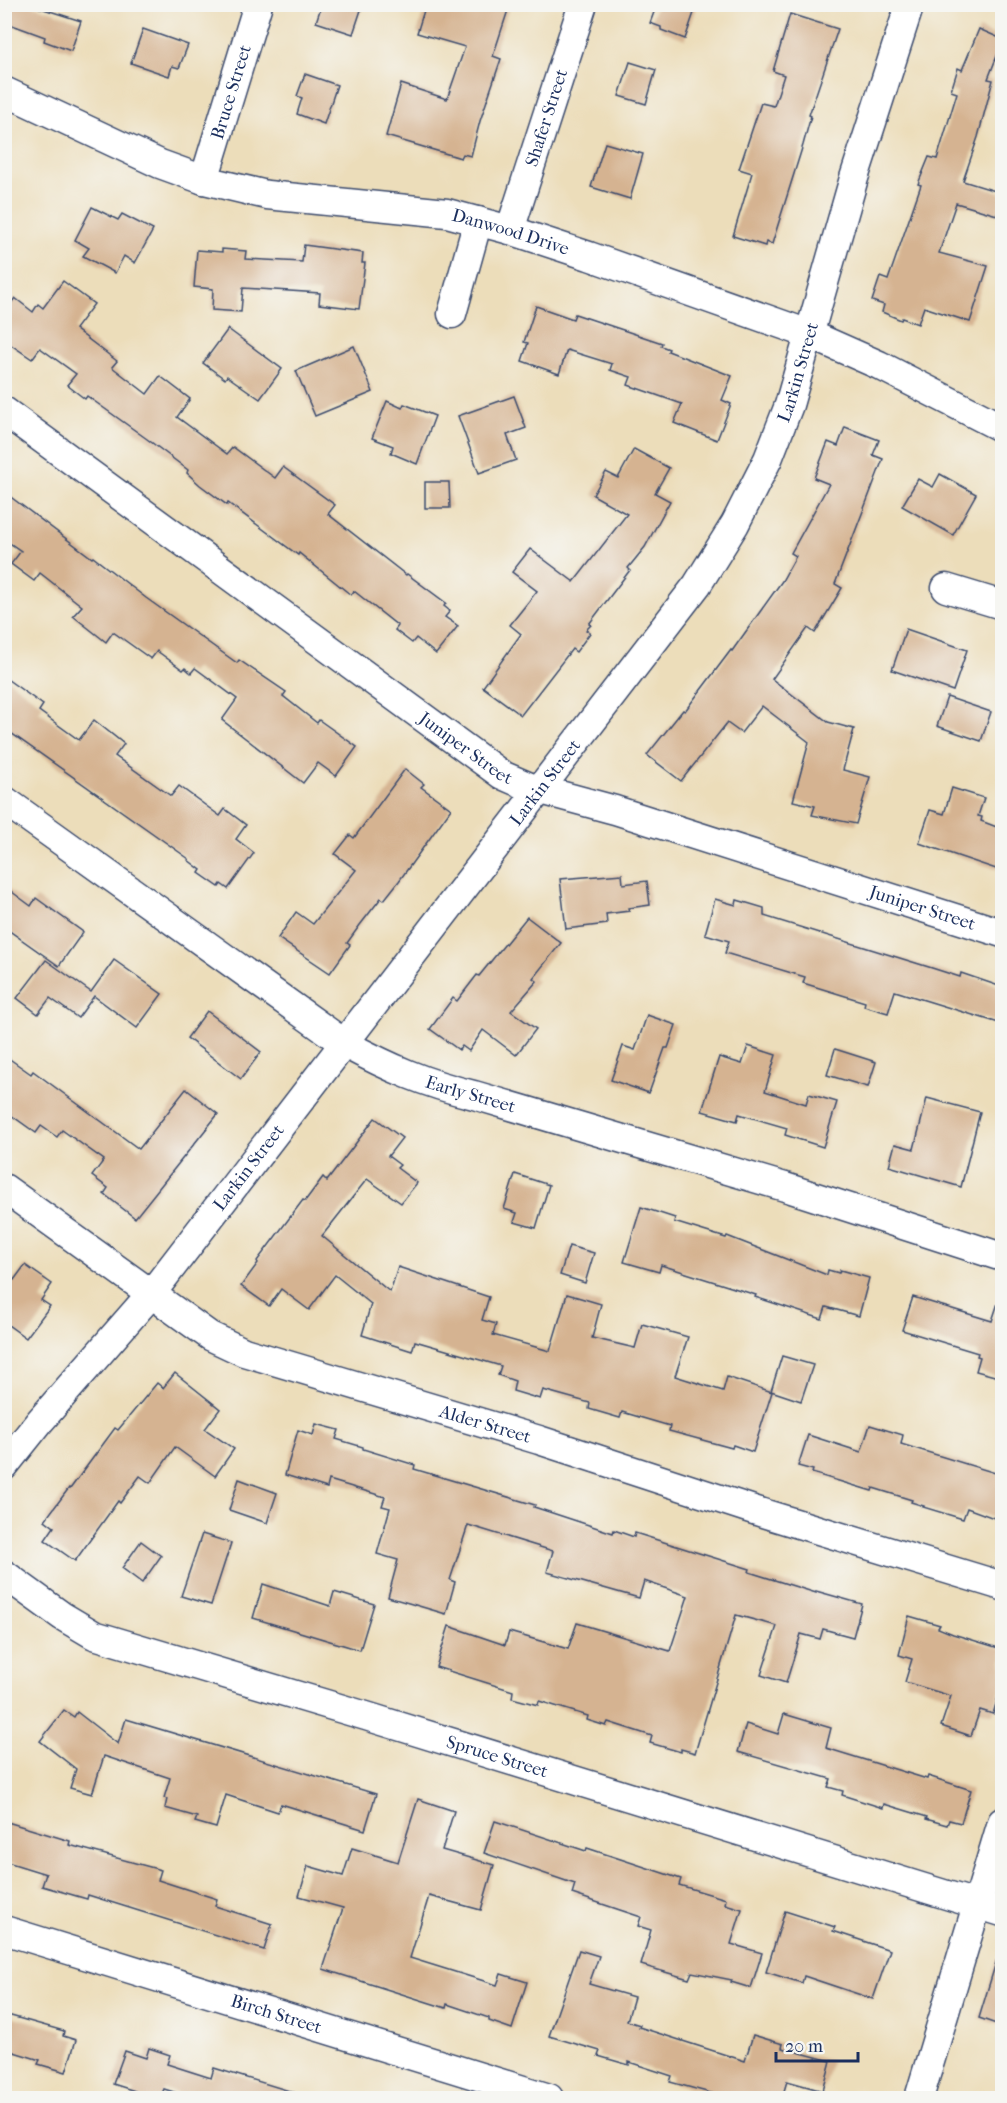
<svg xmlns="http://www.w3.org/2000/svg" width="1007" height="2103" font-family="'IM FELL French Canon',serif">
  <rect width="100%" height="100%" fill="#f6f6f2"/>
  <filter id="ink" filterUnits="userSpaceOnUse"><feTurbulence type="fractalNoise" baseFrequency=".0167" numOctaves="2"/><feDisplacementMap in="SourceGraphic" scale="12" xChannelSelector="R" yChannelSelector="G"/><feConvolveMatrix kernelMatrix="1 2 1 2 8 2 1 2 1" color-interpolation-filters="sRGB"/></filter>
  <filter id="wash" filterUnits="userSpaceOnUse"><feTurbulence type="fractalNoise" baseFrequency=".008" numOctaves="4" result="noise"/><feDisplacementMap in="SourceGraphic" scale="24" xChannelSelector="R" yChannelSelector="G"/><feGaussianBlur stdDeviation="1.35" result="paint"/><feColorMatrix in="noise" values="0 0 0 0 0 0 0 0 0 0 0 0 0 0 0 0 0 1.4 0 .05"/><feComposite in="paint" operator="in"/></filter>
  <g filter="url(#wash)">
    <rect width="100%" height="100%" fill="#ecddba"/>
    <g id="blocks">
      <!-- building -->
      <g fill="#d5b391">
        <path d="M 4,4 L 28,4 L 81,21 L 71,51 L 44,41 L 45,37 L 4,22 Z"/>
        <path d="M 322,4 L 363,4 L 353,34 L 316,22 Z"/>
        <path d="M 426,4 L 510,4 L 493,56 L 501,59 L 480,121 L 471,156 L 463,154 L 461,158 L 386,136 L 401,84 L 447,99 L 465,47 L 417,33 Z"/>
        <path d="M 657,4 L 697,4 L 685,39 L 661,30 L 661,27 L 650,23 Z"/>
        <path d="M 790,14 L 838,29 L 809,115 L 811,116 L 803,145 L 772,244 L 766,242 L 765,246 L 733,236 L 752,173 L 739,169 L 761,103 L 774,106 L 784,75 L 773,71 Z"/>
        <path d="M 143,29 L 188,45 L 179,68 L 172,66 L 169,76 L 131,63 Z"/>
        <path d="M 979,29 L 1002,39 L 1002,43 L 988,79 L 993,80 L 978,137 L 963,181 L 1002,193 L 1002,196 L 997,215 L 956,203 L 939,253 L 988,266 L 970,322 L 924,307 L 918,324 L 902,318 L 901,320 L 882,312 L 884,305 L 872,301 L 880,277 L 888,280 L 921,185 L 918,184 L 929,157 L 937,159 L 957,93 L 951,91 L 958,68 L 962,70 Z"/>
        <path d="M 630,62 L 656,70 L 646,104 L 619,96 Z"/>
        <path d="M 305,74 L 337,85 L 324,124 L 297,114 L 302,98 L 297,96 Z"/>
        <path d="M 605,143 L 643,154 L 630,199 L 591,187 Z"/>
        <path d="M 92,207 L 118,220 L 122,214 L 153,230 L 135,263 L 124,256 L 115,273 L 83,256 L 89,248 L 75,240 Z"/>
        <path d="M 304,245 L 363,253 L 362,263 L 365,263 L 359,309 L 319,304 L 320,293 L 243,288 L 241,312 L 212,310 L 213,289 L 194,287 L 197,250 L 222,252 L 222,249 L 246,251 L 245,259 L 302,262 Z"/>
        <path d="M 63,281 L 94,304 L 75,329 L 117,361 L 112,367 L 147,394 L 160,376 L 190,399 L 177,417 L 227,454 L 233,447 L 275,478 L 283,467 L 335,505 L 328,514 L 406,575 L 407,574 L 446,603 L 444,606 L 450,611 L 445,617 L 458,626 L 436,654 L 416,638 L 412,643 L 395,630 L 398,626 L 354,591 L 351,595 L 299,553 L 298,555 L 228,503 L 227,505 L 200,485 L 187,473 L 188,470 L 147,439 L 87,396 L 85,399 L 67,385 L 76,374 L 40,348 L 32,359 L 4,340 L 4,312 L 15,298 L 33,312 L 38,304 L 43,308 Z"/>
        <path d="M 536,306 L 573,319 L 575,314 L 662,343 L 661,346 L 669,349 L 668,351 L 732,376 L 722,400 L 731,404 L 717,440 L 674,423 L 682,404 L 628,385 L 631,377 L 610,370 L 612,364 L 567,350 L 559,374 L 522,361 L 528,343 L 524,342 Z"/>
        <path d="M 228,329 L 282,369 L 260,399 L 227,376 L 225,379 L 203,363 Z"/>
        <path d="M 354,346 L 373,392 L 315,416 L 296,371 Z"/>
        <path d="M 514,396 L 526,428 L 507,435 L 516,460 L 479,473 L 458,416 Z"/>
        <path d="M 387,401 L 402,408 L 404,404 L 435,416 L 417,464 L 391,453 L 393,446 L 372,438 Z"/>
        <path d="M 845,427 L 879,440 L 873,455 L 883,459 L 835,584 L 842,588 L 815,633 L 808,628 L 772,679 L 828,722 L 854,729 L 843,770 L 870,777 L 856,824 L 812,815 L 815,806 L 793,801 L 809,742 L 762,706 L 741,733 L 727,723 L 681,781 L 647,755 L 683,710 L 685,711 L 731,650 L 732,651 L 782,581 L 796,556 L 791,553 L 829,484 L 814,478 L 828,442 L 838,446 Z"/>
        <path d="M 634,449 L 669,468 L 655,493 L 670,501 L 645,547 L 628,568 L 630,570 L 589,624 L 591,625 L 586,630 L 590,633 L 576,652 L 572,649 L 521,715 L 483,687 L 521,634 L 510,625 L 537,591 L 512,572 L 530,549 L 574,582 L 627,514 L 593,495 L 606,472 L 618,478 Z"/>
        <path d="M 940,474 L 976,494 L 953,535 L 902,506 L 918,479 L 933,487 Z"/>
        <path d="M 425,482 L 449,482 L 450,508 L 425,508 Z"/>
        <path d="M 4,492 L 92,558 L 93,557 L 146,598 L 237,663 L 239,660 L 286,692 L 283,696 L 317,723 L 319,720 L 357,747 L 336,776 L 318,763 L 303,783 L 222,720 L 237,699 L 195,668 L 191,673 L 185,668 L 183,670 L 157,651 L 151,659 L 113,632 L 106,642 L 73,616 L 82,606 L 40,573 L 34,581 L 11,564 L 21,551 L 4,539 Z"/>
        <path d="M 906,629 L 967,650 L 953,691 L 892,670 Z"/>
        <path d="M 4,677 L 43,705 L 39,711 L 79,740 L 94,720 L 124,744 L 115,756 L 171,796 L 179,786 L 220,816 L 225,809 L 246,825 L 236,839 L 254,853 L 228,889 L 221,884 L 219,887 L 199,873 L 201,870 L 188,860 L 189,859 L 4,728 Z"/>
        <path d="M 947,697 L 991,712 L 981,741 L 937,726 Z"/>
        <path d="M 405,769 L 424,784 L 421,787 L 451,809 L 399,881 L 384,900 L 381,898 L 360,925 L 347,943 L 350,945 L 330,973 L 278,938 L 296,912 L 313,924 L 356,870 L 335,854 L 350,835 L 354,838 Z"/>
        <path d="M 952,788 L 984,798 L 978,816 L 982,817 L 981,821 L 1002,829 L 1002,871 L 919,843 L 930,810 L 944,814 Z"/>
        <path d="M 622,874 L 623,884 L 647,881 L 650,905 L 628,908 L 629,911 L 606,914 L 607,924 L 566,929 L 560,879 Z"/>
        <path d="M 4,886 L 31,906 L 36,898 L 83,932 L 59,966 L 4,927 Z"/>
        <path d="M 715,899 L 736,905 L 737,900 L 764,908 L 764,916 L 932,968 L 960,977 L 961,973 L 1002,987 L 1002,1024 L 895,991 L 888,1013 L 864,1006 L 865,1002 L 803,983 L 805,977 L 725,953 L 729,941 L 705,934 Z"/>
        <path d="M 527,917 L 561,943 L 533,978 L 537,981 L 511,1011 L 536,1029 L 516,1055 L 483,1030 L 469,1051 L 462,1046 L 459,1050 L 430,1029 L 453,998 L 457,1001 L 477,975 L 479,976 Z"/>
        <path d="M 46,960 L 91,992 L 114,960 L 162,994 L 137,1028 L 94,996 L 78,1018 L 50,998 L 38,1014 L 17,998 Z"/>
        <path d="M 207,1011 L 261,1052 L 241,1079 L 187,1038 Z"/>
        <path d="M 647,1015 L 676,1025 L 668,1048 L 665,1048 L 649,1093 L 611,1080 L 623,1046 L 635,1050 Z"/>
        <path d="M 748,1046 L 776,1055 L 765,1091 L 806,1104 L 809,1094 L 837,1102 L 823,1147 L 785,1135 L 787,1128 L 739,1114 L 737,1121 L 702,1111 L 719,1057 L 742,1064 Z"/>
        <path d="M 835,1049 L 876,1062 L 868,1087 L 827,1075 Z"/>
        <path d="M 4,1055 L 31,1074 L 33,1071 L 139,1149 L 186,1089 L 218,1114 L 135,1218 L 104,1194 L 108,1188 L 92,1176 L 104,1160 L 62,1130 L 57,1137 L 41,1126 L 36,1133 L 4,1110 Z"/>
        <path d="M 927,1098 L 980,1112 L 961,1187 L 889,1166 L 895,1144 L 914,1149 Z"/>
        <path d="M 375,1118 L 402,1138 L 388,1156 L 400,1165 L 397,1168 L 417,1183 L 401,1203 L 367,1179 L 322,1236 L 390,1292 L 398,1267 L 489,1297 L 482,1320 L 496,1324 L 493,1335 L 550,1351 L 567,1294 L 601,1304 L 592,1338 L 635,1348 L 642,1324 L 688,1337 L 675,1376 L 723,1391 L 727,1377 L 772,1392 L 753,1452 L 733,1445 L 732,1448 L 669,1431 L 670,1426 L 622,1412 L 620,1418 L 589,1409 L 590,1403 L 543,1390 L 540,1399 L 513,1391 L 515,1381 L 498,1375 L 501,1366 L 415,1341 L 412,1351 L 362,1335 L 371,1304 L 335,1275 L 309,1310 L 281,1289 L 269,1306 L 241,1286 L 258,1263 L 257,1261 L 303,1200 L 305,1201 L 323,1177 L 327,1181 Z"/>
        <path d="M 515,1174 L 549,1185 L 536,1228 L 514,1222 L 517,1213 L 504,1209 Z"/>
        <path d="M 641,1207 L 675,1218 L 674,1222 L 726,1238 L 727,1236 L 827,1275 L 828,1270 L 839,1273 L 840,1270 L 869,1278 L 859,1316 L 826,1307 L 822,1319 L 755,1297 L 756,1295 L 661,1265 L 659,1272 L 624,1262 Z"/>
        <path d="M 569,1246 L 594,1253 L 585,1283 L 560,1275 Z"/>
        <path d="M 25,1265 L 52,1284 L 41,1300 L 50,1306 L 26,1338 L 4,1322 L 4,1274 L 14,1280 Z"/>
        <path d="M 913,1297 L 992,1321 L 998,1303 L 1002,1303 L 1002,1378 L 976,1371 L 980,1357 L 977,1356 L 978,1353 L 902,1330 Z"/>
        <path d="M 782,1356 L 813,1365 L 801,1401 L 771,1391 Z"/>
        <path d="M 175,1373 L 220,1409 L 205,1429 L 234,1449 L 215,1476 L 175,1447 L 150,1483 L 140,1476 L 120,1503 L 118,1501 L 75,1561 L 45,1540 L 54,1527 L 45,1520 L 69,1488 L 70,1489 L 115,1428 L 118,1430 L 157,1383 L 163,1388 Z"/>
        <path d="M 316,1424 L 339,1430 L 336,1439 L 363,1447 L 363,1449 L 415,1465 L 414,1469 L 535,1505 L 534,1507 L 613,1533 L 614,1530 L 634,1537 L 635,1533 L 750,1569 L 749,1572 L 816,1593 L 816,1591 L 862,1604 L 853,1637 L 823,1629 L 820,1639 L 801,1634 L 786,1683 L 761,1675 L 777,1626 L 736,1615 L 695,1753 L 681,1749 L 681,1752 L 650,1743 L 652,1736 L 608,1722 L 606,1726 L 587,1720 L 588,1716 L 539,1701 L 538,1705 L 512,1698 L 513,1691 L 436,1667 L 449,1626 L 505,1645 L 509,1632 L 568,1649 L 577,1623 L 670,1651 L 688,1596 L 644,1581 L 639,1598 L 547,1572 L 553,1551 L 468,1525 L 450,1580 L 455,1582 L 446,1614 L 388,1597 L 398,1560 L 377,1554 L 390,1508 L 382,1506 L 385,1497 L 329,1480 L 327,1488 L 285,1475 L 298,1430 L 313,1435 Z"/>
        <path d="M 870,1425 L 903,1435 L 901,1444 L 1002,1475 L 1002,1521 L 967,1508 L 963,1519 L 923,1507 L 924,1506 L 911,1502 L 912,1500 L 873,1488 L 872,1491 L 812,1473 L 813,1470 L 798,1466 L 808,1435 L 861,1452 Z"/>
        <path d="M 239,1479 L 277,1493 L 267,1523 L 229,1510 Z"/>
        <path d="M 202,1534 L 231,1543 L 211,1605 L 181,1596 Z"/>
        <path d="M 141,1541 L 161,1556 L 142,1583 L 122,1568 Z"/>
        <path d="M 263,1584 L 330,1606 L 334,1592 L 374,1604 L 360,1650 L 253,1618 Z"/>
        <path d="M 909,1616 L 940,1625 L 938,1628 L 953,1634 L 1002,1649 L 1002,1684 L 993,1714 L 980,1710 L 971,1736 L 941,1726 L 951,1696 L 905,1682 L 912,1659 L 899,1655 Z"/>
        <path d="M 64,1710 L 74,1717 L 77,1712 L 118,1744 L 126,1719 L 376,1794 L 365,1830 L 281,1804 L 278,1812 L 226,1795 L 216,1828 L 195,1822 L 197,1817 L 165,1808 L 167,1799 L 164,1798 L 170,1778 L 104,1756 L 92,1794 L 70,1788 L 76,1769 L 40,1741 Z"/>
        <path d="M 784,1714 L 831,1728 L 826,1748 L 927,1779 L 928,1776 L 971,1790 L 961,1823 L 949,1820 L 947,1825 L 926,1819 L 927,1817 L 884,1804 L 883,1808 L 842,1795 L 843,1791 L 828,1787 L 831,1779 L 738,1752 L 746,1724 L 778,1734 Z"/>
        <path d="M 418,1799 L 454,1811 L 442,1850 L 494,1865 L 481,1910 L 429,1896 L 410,1958 L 497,1985 L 501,1974 L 527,1982 L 512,2029 L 489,2021 L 489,2018 L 447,2004 L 446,2008 L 323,1969 L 343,1908 L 299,1896 L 308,1866 L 343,1876 L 352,1848 L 398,1862 Z"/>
        <path d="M 4,1821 L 70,1841 L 69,1845 L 161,1870 L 158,1880 L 217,1899 L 215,1906 L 272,1924 L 264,1950 L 88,1895 L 87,1899 L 42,1886 L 46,1874 L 4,1861 Z"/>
        <path d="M 495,1821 L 586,1851 L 587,1848 L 681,1879 L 679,1885 L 726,1899 L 725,1904 L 742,1909 L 731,1944 L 762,1953 L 751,1988 L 731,1982 L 732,1980 L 692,1972 L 689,1979 L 641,1965 L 651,1930 L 638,1926 L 641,1917 L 572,1894 L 575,1884 L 484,1853 Z"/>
        <path d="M 785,1911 L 835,1927 L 833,1931 L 890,1950 L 873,1999 L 804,1976 L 802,1983 L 766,1972 Z"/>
        <path d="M 579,1950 L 599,1956 L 589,1984 L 634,1997 L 627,2021 L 640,2025 L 639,2027 L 745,2061 L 753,2035 L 783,2044 L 782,2048 L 831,2061 L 823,2091 L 787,2081 L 782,2098 L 729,2098 L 670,2082 L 672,2076 L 629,2062 L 629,2065 L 598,2056 L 600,2051 L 549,2036 Z"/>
        <path d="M 997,1959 L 1002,1960 L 1002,2026 L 979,2018 Z"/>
        <path d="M 4,2014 L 64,2031 L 63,2036 L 76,2040 L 66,2072 L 38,2064 L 40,2060 L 4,2049 Z"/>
        <path d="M 149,2048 L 170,2055 L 167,2064 L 211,2078 L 214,2068 L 296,2093 L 295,2098 L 193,2098 L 164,2089 L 160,2098 L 132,2098 L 135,2091 L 113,2084 L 125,2051 L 146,2058 Z"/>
      </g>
    </g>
  </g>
  <g filter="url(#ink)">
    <use href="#blocks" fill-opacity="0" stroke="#3a496c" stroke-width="1.5"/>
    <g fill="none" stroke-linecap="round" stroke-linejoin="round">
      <defs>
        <g id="street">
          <path id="s1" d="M 4,91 L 160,164 L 204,180 L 267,195 L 447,213 L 510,230 L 589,256 L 809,334 L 879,365 L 1002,428"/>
          <path id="s2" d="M 204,180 L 258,4"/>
          <path id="s3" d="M 510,230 L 583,4"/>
          <path d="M 452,314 L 478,221"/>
          <path id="s4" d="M 4,411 L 502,775 L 530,787 L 615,810 L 1002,933"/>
          <path d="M 946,588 L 1002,605"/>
          <path id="s5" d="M 4,800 L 345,1044 C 390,1068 424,1083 474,1095 L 785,1187 L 1002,1257"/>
          <path id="s6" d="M 4,1188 L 210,1336 L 244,1352 L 539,1440 L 766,1514 L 1002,1586"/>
          <path id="s7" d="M 4,1466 L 40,1421 L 151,1294 L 697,585 L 735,524 L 768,459 L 789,405 L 854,178 L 910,4"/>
          <path id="s8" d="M 4,1574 L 62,1616 L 94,1635 L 366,1716 L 1002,1912"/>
          <path id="s9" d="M 4,1930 L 549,2098"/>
          <path d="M 919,2098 L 1002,1822"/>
        </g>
      </defs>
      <!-- street casing -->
      <use href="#street" stroke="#3a496c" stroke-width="31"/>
      <!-- street -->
      <use href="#street" stroke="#fff" stroke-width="28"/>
    </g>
  </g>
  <g text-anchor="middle" stroke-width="4.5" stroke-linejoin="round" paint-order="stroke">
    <!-- street labels -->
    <g font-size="18" fill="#1b2f5e" stroke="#f6f6f2">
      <text dy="6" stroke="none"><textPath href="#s2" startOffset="92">Bruce Street</textPath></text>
      <text dy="6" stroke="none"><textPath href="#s3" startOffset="118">Shafer Street</textPath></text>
      <text dy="6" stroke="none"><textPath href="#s1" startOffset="531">Danwood Drive</textPath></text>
      <text dy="6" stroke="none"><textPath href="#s7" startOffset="1358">Larkin Street</textPath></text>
      <text dy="6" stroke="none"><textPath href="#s4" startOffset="572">Juniper Street</textPath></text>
      <text dy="6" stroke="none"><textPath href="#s7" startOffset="872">Larkin Street</textPath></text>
      <text dy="6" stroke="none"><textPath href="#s4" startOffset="1058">Juniper Street</textPath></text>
      <text dy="6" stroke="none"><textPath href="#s5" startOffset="555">Early Street</textPath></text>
      <text dy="6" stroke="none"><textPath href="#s7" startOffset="386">Larkin Street</textPath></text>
      <text dy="6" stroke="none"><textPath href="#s6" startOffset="543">Alder Street</textPath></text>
      <text dy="6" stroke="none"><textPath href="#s8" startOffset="530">Spruce Street</textPath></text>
      <text dy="6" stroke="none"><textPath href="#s9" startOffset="285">Birch Street</textPath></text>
    </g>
  </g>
  <!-- margin -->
  <rect width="1007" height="2103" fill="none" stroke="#f6f6f2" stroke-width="24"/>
  <!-- scale -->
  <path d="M776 2052v9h82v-9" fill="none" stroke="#1b2f5e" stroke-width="3"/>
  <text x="785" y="2052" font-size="18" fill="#1b2f5e" stroke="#f6f6f2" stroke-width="4.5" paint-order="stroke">20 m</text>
</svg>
